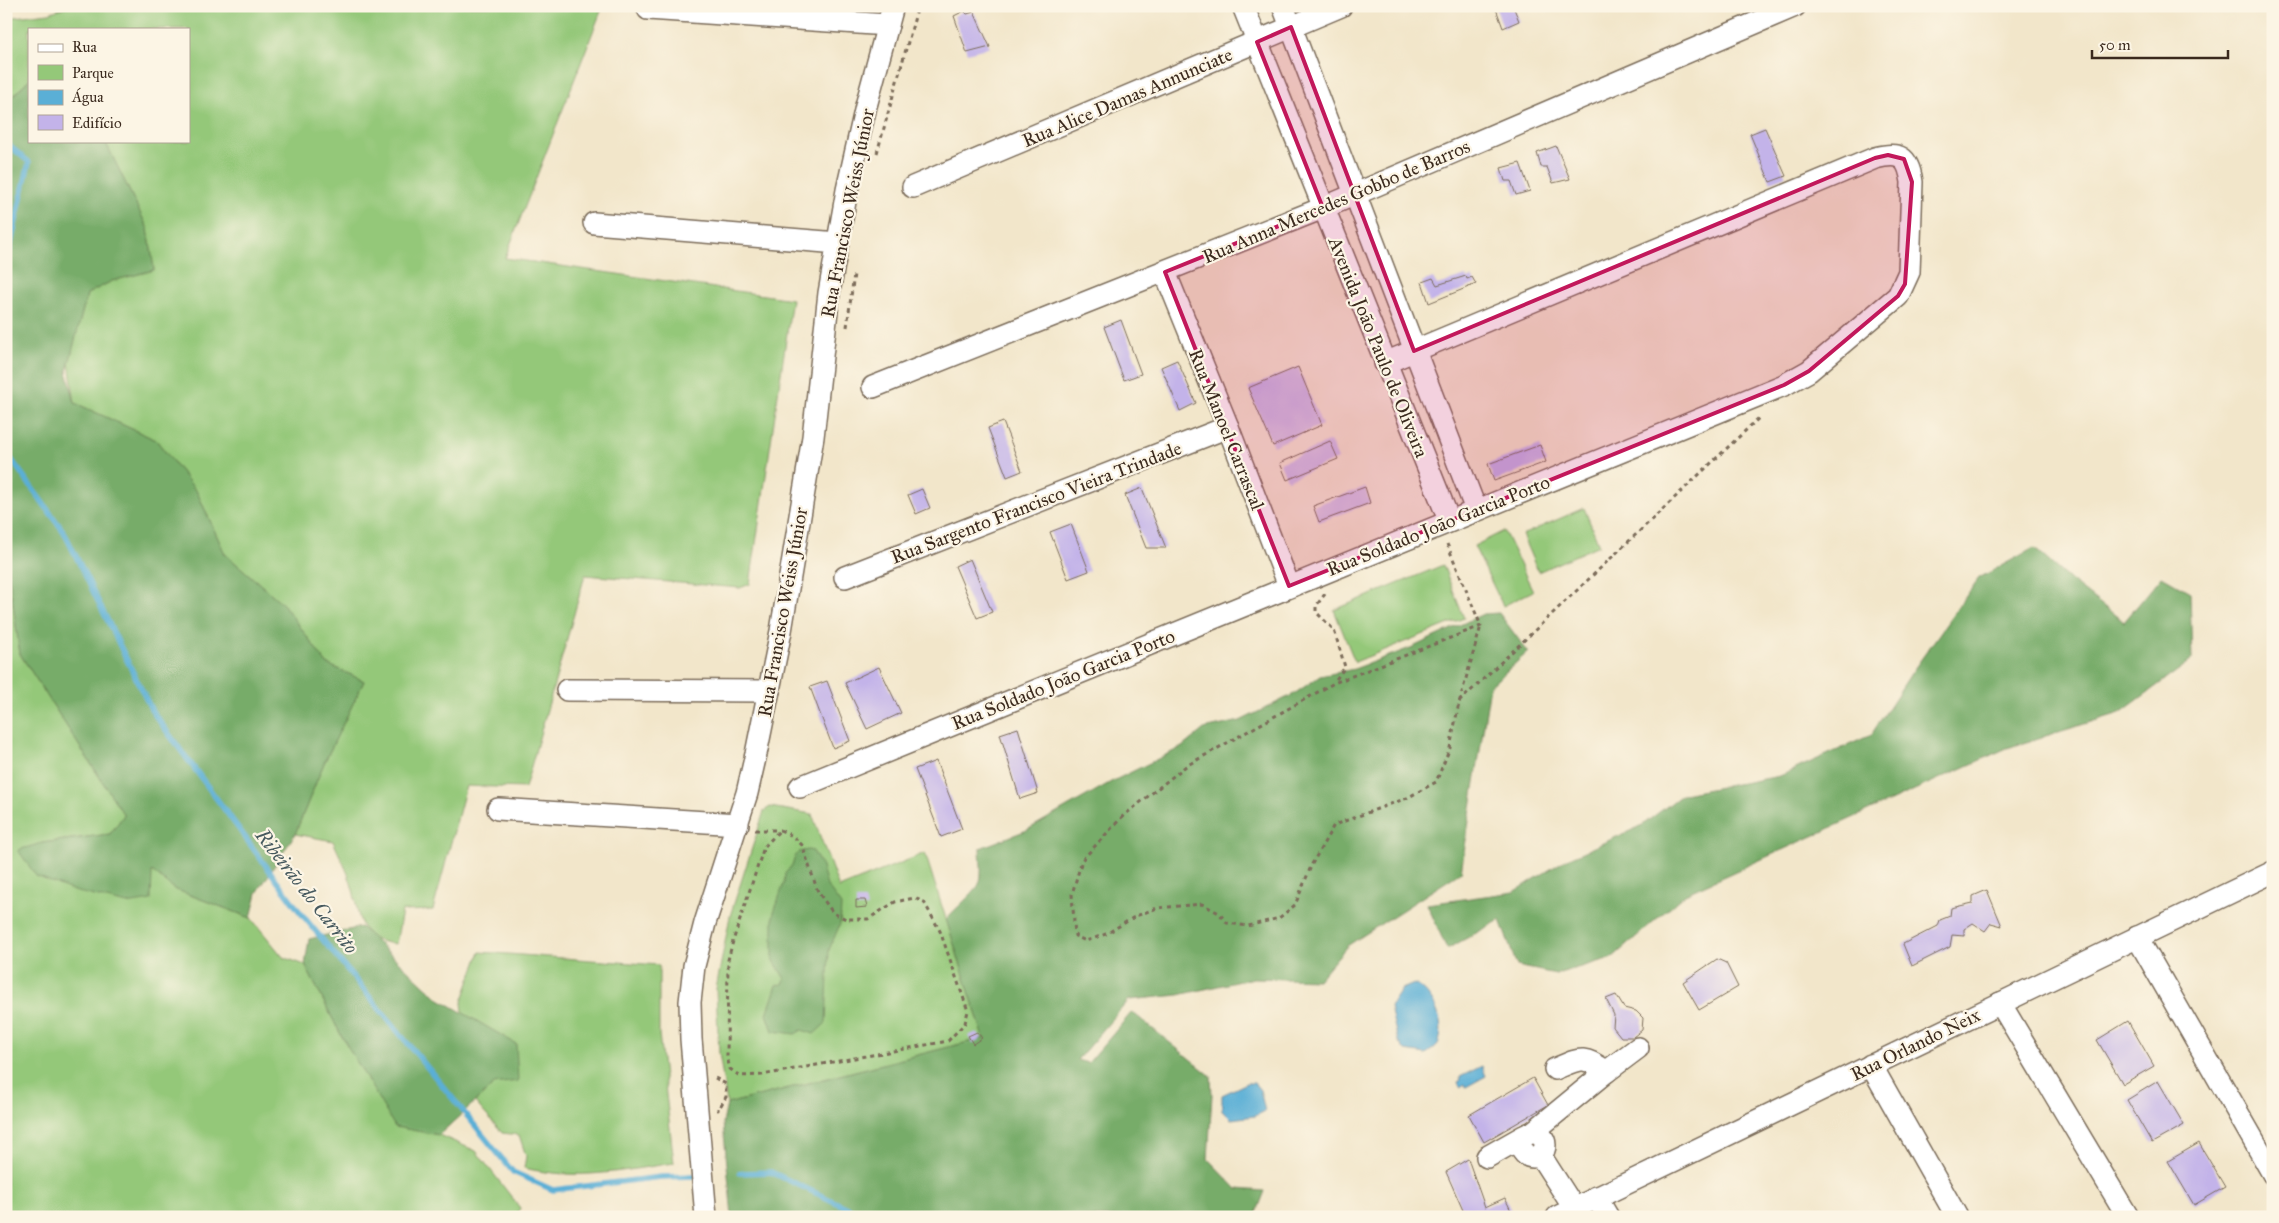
<svg xmlns="http://www.w3.org/2000/svg" width="2279" height="1223" font-family="'IM FELL Great Primer',serif">
  <rect width="100%" height="100%" fill="#fcf5e5"/>
  <filter id="ink" filterUnits="userSpaceOnUse"><feTurbulence type="fractalNoise" baseFrequency=".02" numOctaves="2"/><feDisplacementMap in="SourceGraphic" scale="10" xChannelSelector="R" yChannelSelector="G"/><feConvolveMatrix kernelMatrix="1 2 1 2 8 2 1 2 1" color-interpolation-filters="sRGB"/></filter>
  <filter id="wash" filterUnits="userSpaceOnUse"><feTurbulence type="fractalNoise" baseFrequency=".0096" numOctaves="4" result="noise"/><feDisplacementMap in="SourceGraphic" scale="20" xChannelSelector="R" yChannelSelector="G"/><feGaussianBlur stdDeviation="1.12" result="paint"/><feColorMatrix in="noise" values="0 0 0 0 0 0 0 0 0 0 0 0 0 0 0 0 0 1.4 0 .05"/><feComposite in="paint" operator="in"/></filter>
  <g filter="url(#wash)">
    <rect width="100%" height="100%" fill="#f2e6ca"/>
    <!-- green -->
    <g fill="#94c879" stroke="#68794c">
      <path d="M 68,6 L 603,6 L 505,258 L 792,299 L 750,584 L 740,588 L 585,575 L 525,788 L 466,786 L 433,910 L 402,911 L 396,944 C 354,940 361,915 351,883 C 347,869 339,855 333,841 L 295,834 L 324,763 L 364,681 L 327,664 L 283,604 L 225,554 L 197,492 L 156,440 L 75,403 L 69,363 L 87,294 L 112,281 L 154,270 L 148,229 L 105,141 L 189,141 L 189,29 L 29,29 L 29,79 L 9,101 L 6,101 L 6,18 L 49,13 Z"/>
      <path d="M 1584,508 L 1599,545 L 1538,572 L 1522,535 Z"/>
      <path d="M 1504,531 L 1533,591 L 1503,606 L 1474,546 Z"/>
      <path d="M 6,554 L 20,654 L 124,815 L 110,834 L 42,843 L 151,870 L 174,889 L 251,918 L 283,957 L 305,965 L 341,1035 L 403,1128 L 439,1135 L 476,1151 L 520,1208 L 517,1217 L 6,1217 Z"/>
      <path d="M 1443,565 L 1464,618 L 1355,662 L 1334,610 Z"/>
      <path d="M 770,807 L 812,814 L 839,888 L 925,853 L 984,1038 L 727,1104 L 719,1053 L 716,989 L 730,916 L 764,811 Z"/>
      <path d="M 480,952 L 659,965 L 659,1034 L 674,1163 C 620,1171 578,1181 524,1168 L 526,1156 L 519,1135 L 502,1133 L 475,1102 L 494,1084 L 516,1044 L 463,1013 L 462,1002 Z"/>
    </g>
    <!-- forest -->
    <g fill="#77ac69" stroke="#596b44">
      <path d="M 29,79 L 29,141 L 105,141 L 148,229 L 154,270 L 112,281 L 87,294 L 67,371 L 75,403 L 156,440 L 197,492 L 225,554 L 283,604 L 327,664 L 364,681 L 324,763 L 295,834 L 257,893 L 251,918 L 174,889 L 152,871 L 151,900 L 127,904 L 74,891 L 36,876 L 18,850 L 42,843 L 110,834 L 124,815 L 20,654 L 6,554 L 6,101 L 9,101 Z"/>
      <path d="M 2034,548 L 2071,581 L 2124,622 L 2162,576 L 2190,592 L 2192,660 L 2120,713 L 2007,748 L 1685,894 L 1612,958 L 1556,974 L 1517,966 L 1500,920 L 1447,949 L 1427,904 L 1514,892 L 1565,860 L 1641,826 L 1683,794 L 1780,776 L 1871,735 L 1912,672 L 1979,578 Z"/>
      <path d="M 1499,613 L 1528,652 L 1490,686 L 1461,872 L 1347,946 L 1318,980 L 1253,978 L 1179,995 L 1129,1000 L 1077,1060 L 1088,1063 L 1132,1012 L 1211,1076 L 1212,1095 L 1208,1159 L 1237,1189 L 1265,1191 L 1255,1217 L 732,1217 L 723,1123 L 727,1104 L 984,1038 L 946,919 C 952,912 977,890 979,884 C 983,875 980,859 980,848 L 1027,830 L 1111,782 L 1182,747 L 1204,729 L 1240,721 L 1294,694 L 1320,676 L 1354,669 L 1413,647 L 1483,614 Z"/>
      <path d="M 808,850 L 813,851 L 822,867 L 827,886 L 841,905 L 840,924 L 829,950 L 826,1023 L 814,1034 L 802,1030 L 795,1034 L 773,1031 L 767,1014 L 777,985 L 783,984 L 785,979 L 773,959 L 773,915 L 784,883 L 785,874 L 792,865 L 795,856 L 799,852 Z"/>
      <path d="M 361,927 L 438,998 L 516,1044 L 518,1081 L 494,1084 L 439,1135 L 395,1127 L 341,1035 L 305,965 L 309,939 Z"/>
    </g>
    <!-- water -->
    <g fill="#5aafd6" stroke="#4a6c7a">
      <path d="M 1414,984 C 1433,991 1447,1025 1438,1044 C 1435,1048 1430,1051 1426,1054 L 1405,1051 L 1398,1041 L 1390,1007 L 1402,989 Z"/>
      <path d="M 1482,1066 L 1486,1076 L 1466,1087 L 1465,1084 L 1460,1087 L 1458,1082 L 1461,1080 L 1460,1077 Z"/>
      <path d="M 1247,1083 L 1254,1083 L 1260,1090 L 1265,1111 L 1255,1116 L 1231,1119 L 1222,1110 L 1222,1095 Z"/>
    </g>
    <g fill="none" stroke-linecap="round" stroke-linejoin="round">
      <!-- stream -->
      <g stroke="#5aafd6" stroke-width="5.5">
        <path d="M 6,143 L 29,162 L 6,266"/>
        <path d="M 6,452 L 64,532 L 152,711 L 300,912 L 513,1172 L 553,1190 L 661,1177 L 695,1176"/>
        <path d="M 740,1173 L 771,1172 L 867,1217"/>
      </g>
    </g>
    <g id="blocks">
      <!-- building -->
      <g fill="#c3b3e9">
        <path d="M 1495,6 L 1513,6 L 1519,21 L 1503,28 Z"/>
        <path d="M 964,11 L 967,14 L 974,12 L 990,47 L 967,53 L 954,16 Z"/>
        <path d="M 1765,128 L 1786,176 L 1770,182 L 1750,134 Z"/>
        <path d="M 1556,146 L 1570,179 L 1553,183 L 1547,167 L 1541,167 L 1537,153 Z"/>
        <path d="M 1520,163 L 1530,191 L 1516,195 L 1511,181 L 1505,181 L 1501,168 Z"/>
        <path d="M 1466,276 L 1467,279 L 1472,277 L 1476,284 L 1429,303 L 1422,282 L 1433,278 L 1437,285 Z"/>
        <path d="M 1121,320 L 1141,374 L 1124,380 L 1104,327 Z"/>
        <path d="M 1177,360 L 1196,403 L 1180,411 L 1161,367 Z"/>
        <path d="M 1298,367 L 1322,425 L 1273,446 L 1248,388 Z"/>
        <path d="M 1003,422 L 1022,471 L 1007,477 L 988,428 Z"/>
        <path d="M 1330,441 L 1338,459 L 1287,480 L 1280,463 Z"/>
        <path d="M 1540,445 L 1546,462 L 1494,481 L 1488,464 Z"/>
        <path d="M 1365,487 L 1370,503 L 1319,522 L 1313,506 Z"/>
        <path d="M 1142,488 L 1166,548 L 1146,548 L 1125,495 Z"/>
        <path d="M 922,489 L 930,508 L 916,514 L 908,495 Z"/>
        <path d="M 1071,524 L 1089,571 L 1068,579 L 1050,532 Z"/>
        <path d="M 970,559 L 992,612 L 977,618 L 955,566 Z"/>
        <path d="M 879,667 L 901,713 L 867,729 L 845,683 Z"/>
        <path d="M 827,681 L 850,741 L 833,748 L 810,687 Z"/>
        <path d="M 1018,728 L 1038,793 L 1020,799 L 1000,734 Z"/>
        <path d="M 936,761 L 962,829 L 941,837 L 915,769 Z"/>
        <path d="M 1987,890 L 2002,926 L 1991,923 L 1985,931 L 1973,923 L 1964,929 L 1964,936 L 1952,935 L 1950,947 L 1912,966 L 1903,944 L 1938,926 L 1940,920 L 1950,916 L 1951,908 L 1973,903 L 1973,896 Z"/>
        <path d="M 856,900 L 865,900 L 867,907 L 856,908 Z"/>
        <path d="M 1717,959 L 1726,963 L 1738,987 L 1699,1010 L 1683,982 Z"/>
        <path d="M 1616,995 L 1624,1008 L 1636,1011 L 1643,1018 L 1642,1030 L 1633,1037 L 1621,1037 L 1613,1027 L 1614,1015 L 1606,999 Z"/>
        <path d="M 2128,1021 L 2154,1066 L 2123,1084 L 2097,1040 Z"/>
        <path d="M 977,1032 L 982,1038 L 973,1044 L 968,1036 Z"/>
        <path d="M 1533,1078 L 1548,1105 L 1484,1142 L 1469,1115 Z"/>
        <path d="M 2158,1081 L 2184,1125 L 2152,1143 L 2127,1100 Z"/>
        <path d="M 2199,1143 L 2225,1187 L 2194,1205 L 2168,1161 Z"/>
        <path d="M 1468,1159 L 1485,1207 L 1505,1198 L 1514,1217 L 1466,1217 L 1446,1172 Z"/>
      </g>
    </g>
  </g>
  <g filter="url(#ink)">
    <use href="#blocks" fill-opacity="0" stroke="#7b6c5a" stroke-width="1"/>
    <g fill="none" stroke-linecap="round" stroke-linejoin="round">
      <defs>
        <g id="minor">
          <path d="M 1243,6 L 1449,520"/>
          <path d="M 1283,6 L 1476,510"/>
          <path d="M 648,9 L 888,25"/>
          <path d="M 913,187 L 1341,6"/>
          <path d="M 594,223 L 838,243"/>
          <path d="M 1165,272 L 1228,427 L 1289,586"/>
          <path d="M 873,387 L 1323,208 L 1795,6"/>
          <path d="M 845,577 L 1228,427"/>
          <path d="M 567,690 L 769,691"/>
          <path d="M 800,787 L 1784,385 L 1809,371 L 1898,296 L 1909,272 L 1912,182 C 1908,156 1900,152 1875,158 L 1385,363"/>
          <path d="M 498,809 L 738,824"/>
          <path d="M 2137,937 L 2273,1174"/>
          <path d="M 2000,1003 L 2128,1217"/>
          <path d="M 1871,1065 L 1957,1217"/>
          <path d="M 1555,1069 C 1579,1059 1584,1054 1606,1072"/>
          <path d="M 1533,1132 L 1606,1072 L 1638,1048"/>
          <circle cx="1533" cy="1145" r="12"/>
          <path d="M 1540,1155 L 1574,1208"/>
          <path d="M 1487,1157 L 1524,1136"/>
          <path d="M 1596,1197 L 1608,1217"/>
          <path d="M 706,1217 L 691,1039 L 690,1002 L 694,966 L 705,923 L 747,793 L 756,754 L 781,631 L 813,437 L 829,293 L 847,190 L 866,106 L 893,6"/>
          <path d="M 1557,1217 L 2273,872"/>
        </g>
      </defs>
      <!-- minor casing -->
      <use href="#minor" stroke="#7b6c5a" stroke-width="24"/>
      <!-- path -->
      <g stroke="#7b6c5a" stroke-width="3" stroke-dasharray="4 4" stroke-linecap="butt">
        <path d="M 877,153 L 918,6"/>
        <path d="M 847,327 L 854,274"/>
        <path d="M 1447,544 L 1481,626 L 1334,683 L 1186,766 L 1122,817 L 1082,860 L 1072,894 L 1075,936 L 1086,941 L 1106,934 L 1136,916 L 1157,908 L 1202,904 L 1219,913 L 1227,923 L 1248,926 L 1279,918 L 1295,905 L 1312,864 L 1334,825 L 1407,798 L 1436,782 L 1450,748 L 1459,703 L 1481,626"/>
        <path d="M 1325,594 L 1316,606 L 1316,612 L 1334,630 L 1345,667 L 1334,682"/>
        <path d="M 1459,702 L 1761,416"/>
        <path d="M 755,830 L 780,830"/>
        <path d="M 780,830 L 793,836 L 802,845 L 818,892 L 833,913 L 846,919 L 868,919 L 895,902 L 914,898 L 924,902 L 940,931 L 968,1011 L 965,1023 L 948,1041 L 762,1075 L 740,1076 L 730,1069 L 727,1057 L 728,960 L 733,941 L 764,847 Z"/>
        <path d="M 715,1078 L 726,1084 L 726,1097 L 718,1110 L 718,1108"/>
      </g>
      <!-- minor -->
      <use href="#minor" stroke="#fff" stroke-width="21"/>
    </g>
  </g>
  <!-- marked area -->
  <path fill="#c2185b" fill-opacity="0.2" stroke="#c2185b" stroke-width="4" stroke-linejoin="round" d="M 1291,27 L 1414,351 L 1875,158 L 1888,155 L 1904,159 L 1912,182 L 1905,284 L 1898,296 L 1809,371 L 1784,385 L 1289,586 L 1165,272 L 1323,208 L 1257,42 Z"/>
  <g text-anchor="middle" stroke-width="4.5" stroke-linejoin="round" paint-order="stroke">
    <!-- street labels -->
    <g font-size="19" fill="#3b2a1e" stroke="#fcf5e5">
      <text transform="translate(1127 97) rotate(-23)" y="7">Rua Alice Damas Annunciate</text>
      <text transform="translate(1336 201) rotate(-23)" y="7">Rua Anna Mercedes Gobbo de Barros</text>
      <text transform="translate(847 213) rotate(-79)" y="7">Rua Francisco Weiss Júnior</text>
      <text transform="translate(1379 347) rotate(68)" y="7">Avenida João Paulo de Oliveira</text>
      <text transform="translate(1227 429) rotate(68)" y="7">Rua Manoel Carrascal</text>
      <text transform="translate(1036 502) rotate(-21)" y="7">Rua Sargento Francisco Vieira Trindade</text>
      <text transform="translate(1438 525) rotate(-22)" y="7">Rua Soldado João Garcia Porto</text>
      <text transform="translate(782 612) rotate(-80)" y="7">Rua Francisco Weiss Júnior</text>
      <text transform="translate(1063 679) rotate(-22)" y="7">Rua Soldado João Garcia Porto</text>
      <text transform="translate(1915 1044) rotate(-26)" y="7">Rua Orlando Neix</text>
    </g>
    <!-- water labels -->
    <g font-size="20" font-style="italic" fill="#46595e" stroke="#fcf5e5">
      <text transform="translate(307 891) rotate(52)" y="7">Ribeirão do Carrito</text>
    </g>
  </g>
  <!-- margin -->
  <rect width="2279" height="1223" fill="none" stroke="#fcf5e5" stroke-width="25"/>
  <!-- legend -->
  <rect x="28" y="28" width="162" height="115" fill="#fcf5e5" stroke="#afa495"/>
  <rect x="38" y="44" width="25" height="8" fill="#ffffff" stroke="#afa495"/>
  <text x="72" y="52" font-size="15" fill="#3b2a1e">Rua</text>
  <rect x="38" y="65" width="25" height="15" fill="#94c879" stroke="#afa495"/>
  <text x="72" y="78" font-size="15" fill="#3b2a1e">Parque</text>
  <rect x="38" y="90" width="25" height="15" fill="#5aafd6" stroke="#afa495"/>
  <text x="72" y="102" font-size="15" fill="#3b2a1e">Água</text>
  <rect x="38" y="115" width="25" height="15" fill="#c3b3e9" stroke="#afa495"/>
  <text x="72" y="128" font-size="15" fill="#3b2a1e">Edifício</text>
  <!-- scale -->
  <path d="M2092 50v8h136v-8" fill="none" stroke="#3b2a1e" stroke-width="2.5"/>
  <text x="2099" y="50" font-size="15" fill="#3b2a1e" stroke="#fcf5e5" stroke-width="4" paint-order="stroke">50 m</text>
</svg>
